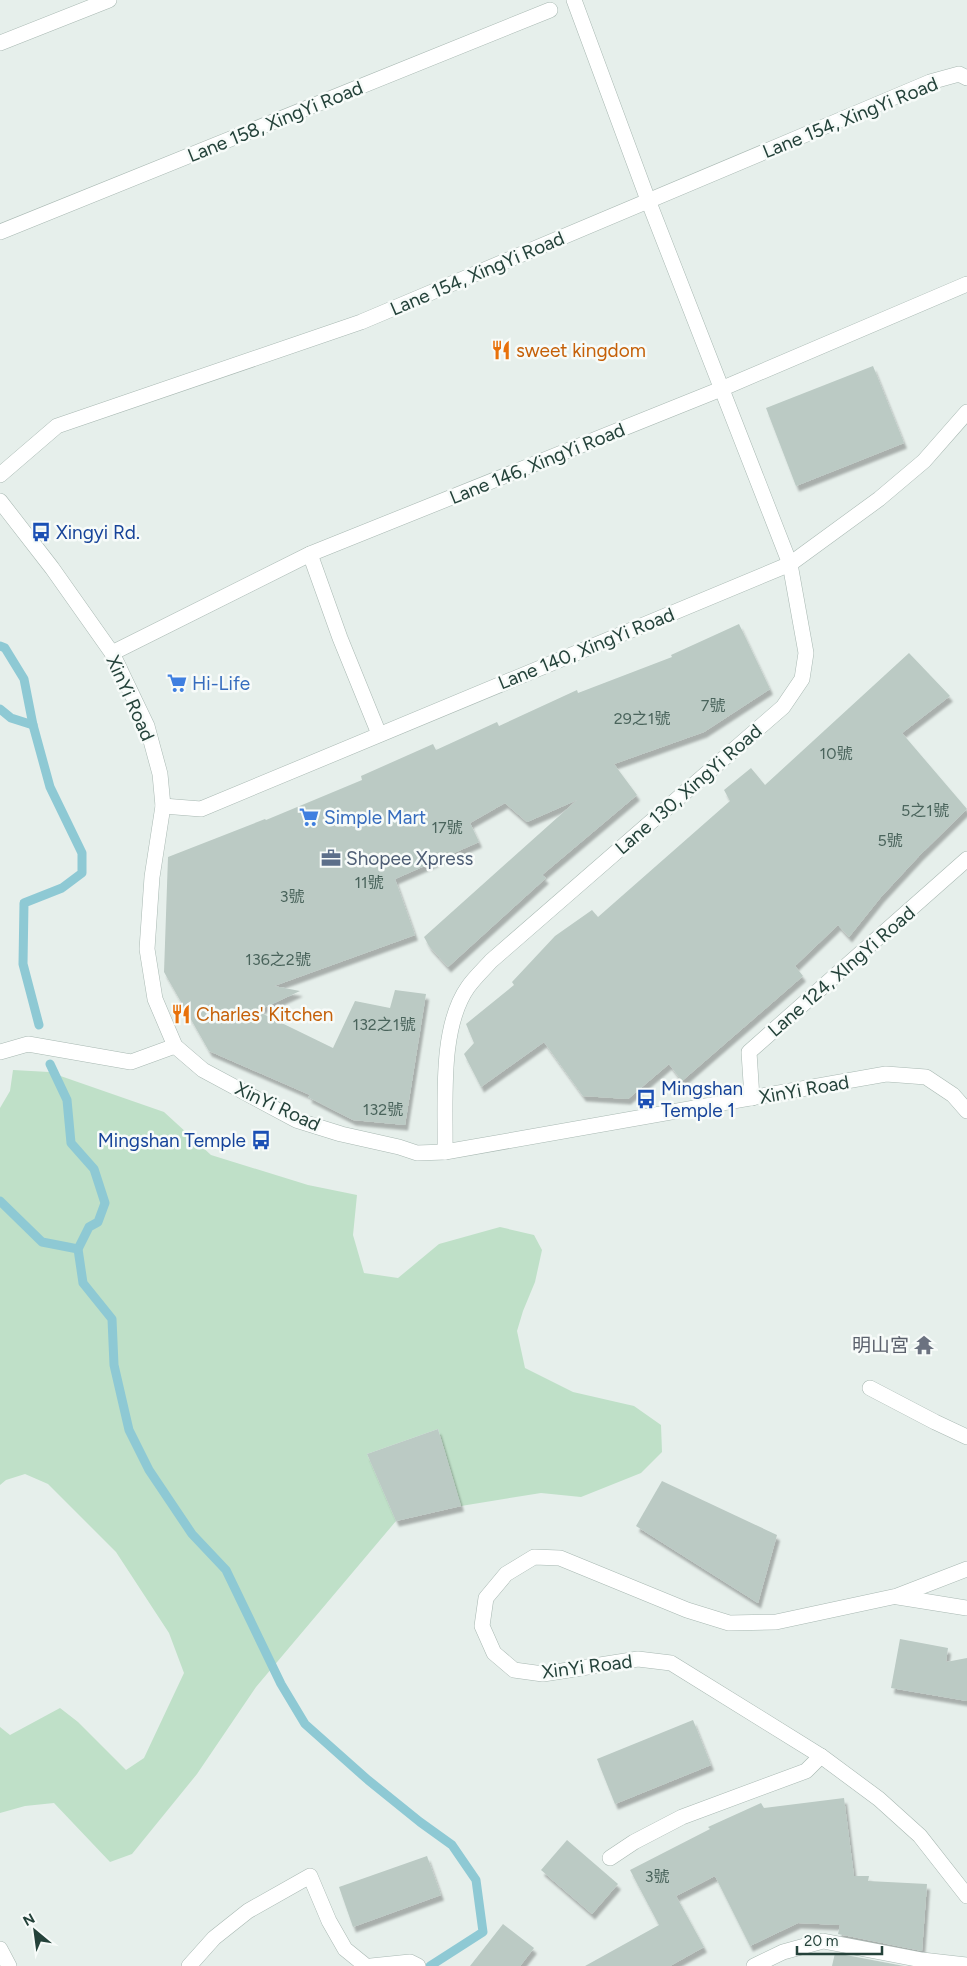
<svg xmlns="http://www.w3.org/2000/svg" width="967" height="1966" font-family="Figtree,'Noto Sans TC',sans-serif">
  <defs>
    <filter id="shadow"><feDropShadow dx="3" dy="5.5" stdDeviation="1" flood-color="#0004"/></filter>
  </defs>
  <rect width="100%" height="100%" fill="#e6efeb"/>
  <!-- green -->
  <path fill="#bfe0c8" d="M 13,1070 L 49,1072 L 164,1112 L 211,1155 L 308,1185 L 357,1195 L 353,1235 L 364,1273 L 398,1278 L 439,1244 L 500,1227 L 534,1235 L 542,1250 L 535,1282 L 523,1311 L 517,1331 L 525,1368 L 573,1392 L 634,1406 L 661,1425 L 662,1452 L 641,1473 L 581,1497 L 541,1493 L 461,1506 L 438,1429 L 367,1454 L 396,1521 L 256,1687 L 197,1774 L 132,1854 L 110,1862 L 54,1803 L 25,1806 L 0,1813 L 0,1727 L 10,1735 L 60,1708 L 78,1722 L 126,1770 L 144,1758 L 184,1673 L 169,1633 L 116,1552 L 48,1484 L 25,1474 L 6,1480 L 0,1485 L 0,1108 L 10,1091 Z"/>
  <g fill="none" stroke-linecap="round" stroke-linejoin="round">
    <!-- stream -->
    <g stroke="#8ec9d4" stroke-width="9">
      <path d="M 0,646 L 5,648 L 24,679 L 33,725 L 50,787 L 82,853 L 82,873 L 62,888 L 24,903 L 23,964 L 39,1025"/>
      <path d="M 0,709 L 11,718 L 33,725"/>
      <path d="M 50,1064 L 67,1100 L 71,1143 L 94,1169 L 105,1203 L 98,1222 L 89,1227 L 78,1249 L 83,1283 L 112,1319 L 114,1365 L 129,1430 L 149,1470 L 192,1534 L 226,1570 L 281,1684 L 305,1724 L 368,1780 L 420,1822 L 452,1845 L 476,1880 L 483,1932 L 430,1966"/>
      <path d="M 0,1201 L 42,1242 L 78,1249"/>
    </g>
  </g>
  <!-- building -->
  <g fill="#bbcac4" filter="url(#shadow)">
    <path d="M 873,366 L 904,443 L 796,486 L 766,408 Z"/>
    <path d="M 739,624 L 770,689 L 704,732 L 614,764 L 637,795 L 542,875 L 546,878 L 448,967 L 429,946 L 424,937 L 577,800 L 527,822 L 505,803 L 470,823 L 479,842 L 395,879 L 415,935 L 274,986 L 300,991 L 257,1011 L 333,1048 L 355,1001 L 390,1008 L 395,990 L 426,994 L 405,1125 L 353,1120 L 308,1097 L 310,1095 L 209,1051 L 164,972 L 168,857 L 265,819 L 266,820 L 362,780 L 361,776 L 433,744 L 436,750 L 497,722 L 499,726 L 577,690 L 578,693 L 672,657 L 671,655 Z"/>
    <path d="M 909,653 L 950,696 L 902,733 L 967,809 L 920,855 L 881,897 L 849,937 L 838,925 L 795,966 L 803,976 L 682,1081 L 669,1064 L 628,1099 L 583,1096 L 544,1042 L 481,1087 L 464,1054 L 474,1043 L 466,1024 L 514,985 L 512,982 L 555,936 L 592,910 L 598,917 L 730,801 L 724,790 L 751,768 L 765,785 Z"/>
    <path d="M 438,1429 L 461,1506 L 396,1521 L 367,1454 Z"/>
    <path d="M 662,1481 L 777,1535 L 758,1603 L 636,1526 Z"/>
    <path d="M 900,1639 L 948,1648 L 946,1662 L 967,1658 L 967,1701 L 891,1688 Z"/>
    <path d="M 693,1720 L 711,1765 L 615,1804 L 597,1759 Z"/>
    <path d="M 844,1798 L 854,1876 L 869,1876 L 868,1881 L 927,1884 L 922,1951 L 838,1934 L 840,1925 L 798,1923 L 750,1946 L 715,1876 L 676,1896 L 704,1947 L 670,1966 L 585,1966 L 659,1925 L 630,1870 L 710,1829 L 708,1827 L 761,1803 L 764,1808 Z"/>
    <path d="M 567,1840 L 618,1884 L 592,1914 L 541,1870 Z"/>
    <path d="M 427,1856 L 441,1895 L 353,1927 L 339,1887 Z"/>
    <path d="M 503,1924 L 534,1948 L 520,1966 L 470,1966 Z"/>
    <path d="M 835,1953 L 904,1966 L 832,1966 Z"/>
  </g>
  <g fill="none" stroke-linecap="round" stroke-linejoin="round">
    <defs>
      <g id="minor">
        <path d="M 0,43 L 109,0"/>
        <path d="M 0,232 L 550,10"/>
        <path d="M 0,475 L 57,426 L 361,322 L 930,82 L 959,74 L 967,78"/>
        <path d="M 0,501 L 52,568 L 112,653 L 147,726 L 160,774 L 163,806 L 152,877 L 147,949 L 155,999 L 175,1046 L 203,1070 L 296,1120 L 341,1134 L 399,1147 L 417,1153 L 445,1152 L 886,1074 L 926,1077 L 953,1095 L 967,1111"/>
        <path d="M 310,554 L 340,638 L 379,734"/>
        <path d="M 112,653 L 310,554 L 721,389 L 967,284"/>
        <path d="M 163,806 L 201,809 L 790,564 L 879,499 L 924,461 L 967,412"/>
        <path d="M 0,1052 L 28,1044 L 131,1062 L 175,1046"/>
        <path d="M 752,1098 L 749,1052 L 967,859"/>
        <path d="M 445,1152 C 446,1102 439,1028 468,987 C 475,977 484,969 491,961 L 783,707 L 802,679 L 806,653 L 790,564 L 648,200 L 574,0"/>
        <path d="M 870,1388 L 935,1422 L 967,1437"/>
        <path d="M 967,1569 L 897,1596 L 776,1622 L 729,1623 L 687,1610 L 560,1558 L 534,1557 L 506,1574 L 486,1598 L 482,1626 L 494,1653 L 514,1670 L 543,1674 L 638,1659 L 671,1663 L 821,1756 L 879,1799 L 920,1836 L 967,1896"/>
        <path d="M 898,1597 L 967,1608"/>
        <path d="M 610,1858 L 634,1842 L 682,1817 L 806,1771 L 821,1756"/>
        <path d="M 0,1949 L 9,1966"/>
        <path d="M 189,1966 L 214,1938 L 248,1911 L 310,1876 L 329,1921 L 345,1949 L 366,1966"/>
        <path d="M 371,1966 L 410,1962 L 418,1966"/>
        <path d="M 754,1966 L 783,1952 L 823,1941 L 922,1960 L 967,1965"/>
      </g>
    </defs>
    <!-- minor casing -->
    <use href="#minor" stroke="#a8b8b2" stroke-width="16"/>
    <!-- minor -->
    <use href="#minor" stroke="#fff" stroke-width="15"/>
  </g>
  <!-- icons -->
  <defs>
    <symbol id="restaurant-bare" viewBox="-9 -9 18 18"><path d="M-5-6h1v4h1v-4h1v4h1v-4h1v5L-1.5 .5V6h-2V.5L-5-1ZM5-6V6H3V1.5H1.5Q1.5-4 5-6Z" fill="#e8710a" stroke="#f7fbf9" stroke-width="2.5" paint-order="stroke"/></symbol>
    <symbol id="bus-bare" viewBox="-9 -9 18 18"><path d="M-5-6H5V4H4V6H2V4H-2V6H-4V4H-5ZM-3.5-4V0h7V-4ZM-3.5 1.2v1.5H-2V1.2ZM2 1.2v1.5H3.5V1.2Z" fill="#1a4fb4" stroke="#f7fbf9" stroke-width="2.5" paint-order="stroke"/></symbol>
    <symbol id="supermarket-bare" viewBox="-9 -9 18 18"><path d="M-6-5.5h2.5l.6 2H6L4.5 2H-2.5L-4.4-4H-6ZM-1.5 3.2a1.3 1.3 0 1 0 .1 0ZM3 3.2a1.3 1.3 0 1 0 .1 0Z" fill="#3f7fe0" stroke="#f7fbf9" stroke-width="2.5" paint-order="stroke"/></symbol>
    <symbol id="office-bare" viewBox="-9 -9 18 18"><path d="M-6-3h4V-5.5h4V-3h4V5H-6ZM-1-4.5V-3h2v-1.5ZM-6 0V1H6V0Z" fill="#5c6f8a" stroke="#f7fbf9" stroke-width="2.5" paint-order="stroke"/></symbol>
    <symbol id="temple-bare" viewBox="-9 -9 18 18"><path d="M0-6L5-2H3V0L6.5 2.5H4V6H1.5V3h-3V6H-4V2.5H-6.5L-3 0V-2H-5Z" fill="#6b7280" stroke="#f7fbf9" stroke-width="2.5" paint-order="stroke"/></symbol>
  </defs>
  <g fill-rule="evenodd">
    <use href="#restaurant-bare" x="487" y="336" width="28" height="28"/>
    <use href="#bus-bare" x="27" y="518" width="28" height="28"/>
    <use href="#supermarket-bare" x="163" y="669" width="28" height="28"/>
    <use href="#supermarket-bare" x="295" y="803" width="28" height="28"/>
    <use href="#office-bare" x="317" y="844" width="28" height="28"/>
    <use href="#restaurant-bare" x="167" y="1000" width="28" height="28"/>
    <use href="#bus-bare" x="632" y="1085" width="28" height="28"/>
    <use href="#bus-bare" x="247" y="1126" width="28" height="28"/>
    <use href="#temple-bare" x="910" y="1331" width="28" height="28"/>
  </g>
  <g text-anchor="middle" stroke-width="5" stroke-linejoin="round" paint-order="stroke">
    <!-- number labels -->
    <g font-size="16" fill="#4a645c">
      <text x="713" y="711">7號</text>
      <text x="642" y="724">29之1號</text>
      <text x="836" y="759">10號</text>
      <text x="925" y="816">5之1號</text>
      <text x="447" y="833">17號</text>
      <text x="890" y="846">5號</text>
      <text x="369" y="888">11號</text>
      <text x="292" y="902">3號</text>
      <text x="278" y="965">136之2號</text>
      <text x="384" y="1030">132之1號</text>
      <text x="383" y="1115">132號</text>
      <text x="657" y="1882">3號</text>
    </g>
    <!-- street labels -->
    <g font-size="19" fill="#24423a" stroke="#f7fbf9">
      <text transform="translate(850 117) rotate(-22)" y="7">Lane 154, XingYi Road</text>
      <text transform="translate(275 121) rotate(-22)" y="7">Lane 158, XingYi Road</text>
      <text transform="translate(477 273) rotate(-23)" y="7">Lane 154, XingYi Road</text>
      <text transform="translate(537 463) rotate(-22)" y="7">Lane 146, XingYi Road</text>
      <text transform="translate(586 648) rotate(-22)" y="7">Lane 140, XingYi Road</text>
      <text transform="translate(131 698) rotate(66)" y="7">XinYi Road</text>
      <text transform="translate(688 789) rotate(-41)" y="7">Lane 130, XingYi Road</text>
      <text transform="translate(841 971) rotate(-41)" y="7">Lane 124, XIngYi Road</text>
      <text transform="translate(804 1089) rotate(-10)" y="7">XinYi Road</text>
      <text transform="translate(278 1106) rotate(25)" y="7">XinYi Road</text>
      <text transform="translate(587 1666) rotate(-7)" y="7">XinYi Road</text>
    </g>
    <!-- food labels -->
    <g font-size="19" fill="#c56008" stroke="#f7fbf9" text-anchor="start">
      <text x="516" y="357">sweet kingdom</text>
      <text x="196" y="1021">Charles' Kitchen</text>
    </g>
    <!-- transit labels -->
    <g font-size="19" fill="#164399" stroke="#f7fbf9" text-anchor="start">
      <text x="56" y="539">Xingyi Rd.</text>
      <text x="661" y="1095">Mingshan<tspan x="661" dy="22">Temple 1</tspan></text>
      <text x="246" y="1147" text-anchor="end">Mingshan Temple</text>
    </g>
    <!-- shop labels -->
    <g font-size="19" fill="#366cbe" stroke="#f7fbf9" text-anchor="start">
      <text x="192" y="690">Hi-Life</text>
      <text x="324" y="824">Simple Mart</text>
    </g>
    <!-- service labels -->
    <g font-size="19" fill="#4e5e75" stroke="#f7fbf9" text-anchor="start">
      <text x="346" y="865">Shopee Xpress</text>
    </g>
    <!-- worship labels -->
    <g font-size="19" fill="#5b616d" stroke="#f7fbf9" text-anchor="end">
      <text x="909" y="1352">明山宮</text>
    </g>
  </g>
  <!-- north arrow -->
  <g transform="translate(35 1931) rotate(331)" stroke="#f7fbf9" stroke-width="4" paint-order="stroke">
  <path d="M0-4L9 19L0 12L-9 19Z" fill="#24423a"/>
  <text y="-8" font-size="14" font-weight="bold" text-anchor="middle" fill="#24423a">N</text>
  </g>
  <!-- scale -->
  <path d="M797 1946v8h85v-8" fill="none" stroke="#24423a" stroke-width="2.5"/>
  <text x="804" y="1946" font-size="15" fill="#24423a" stroke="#f7fbf9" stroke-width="4" paint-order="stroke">20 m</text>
</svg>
